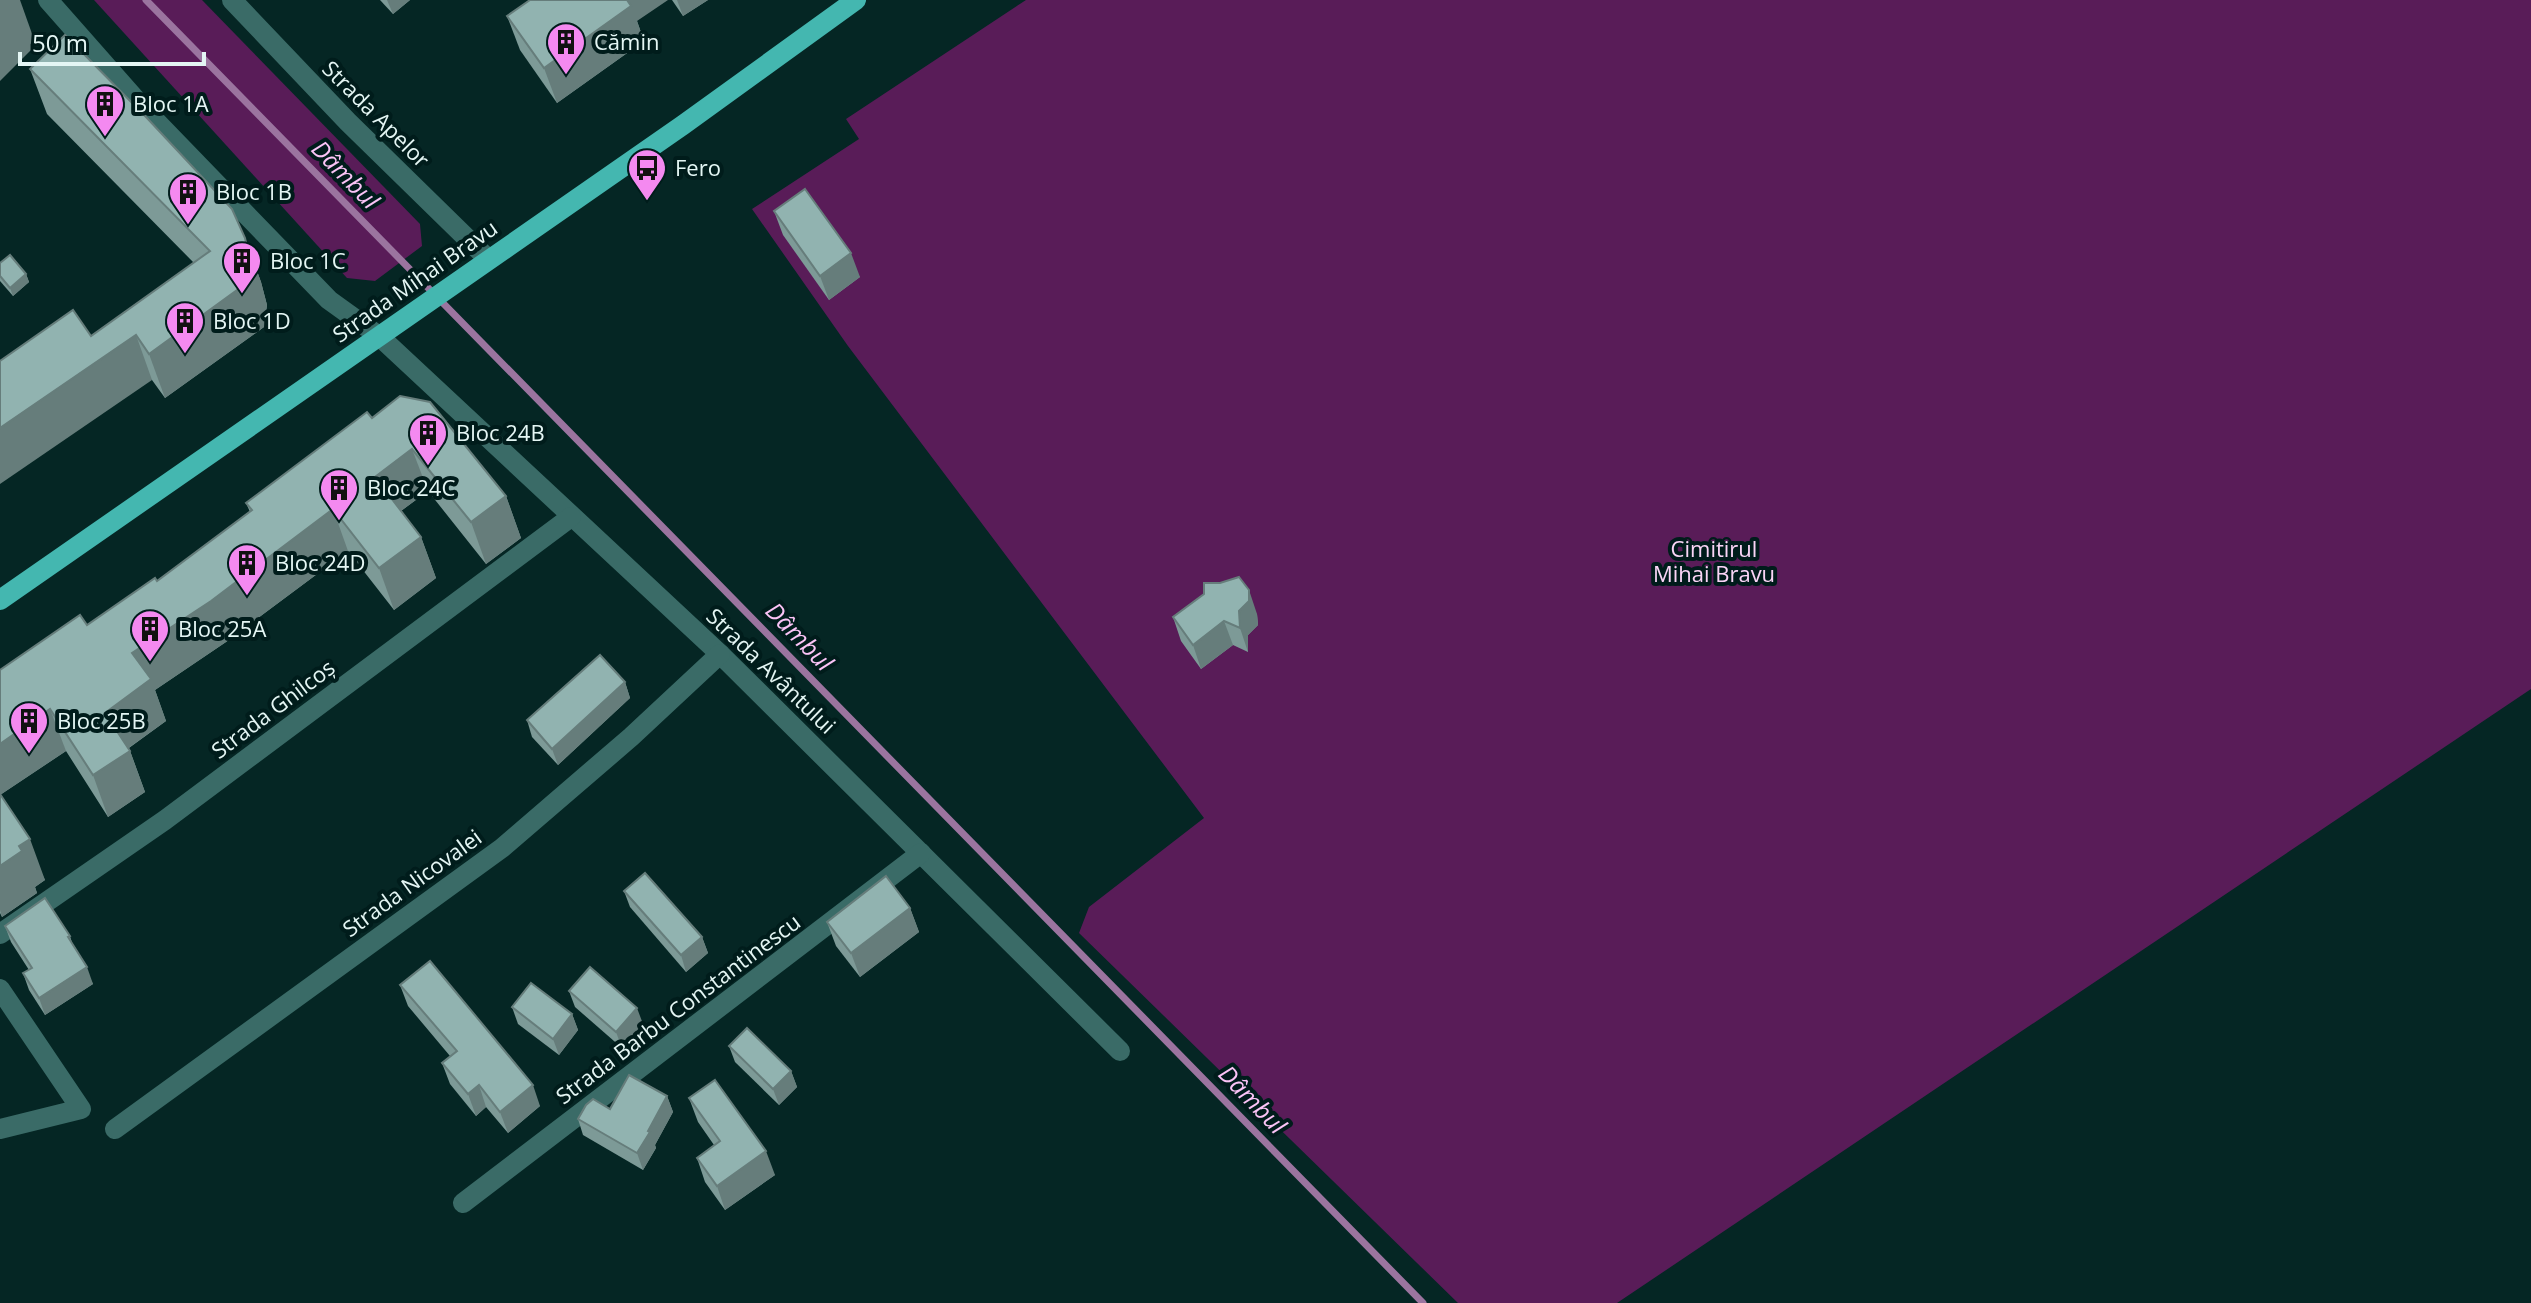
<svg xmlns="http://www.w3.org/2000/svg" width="2531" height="1303" font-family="'Open Sans',sans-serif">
  <rect width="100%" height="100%" fill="#052624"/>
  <!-- green -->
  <g fill="#591c58">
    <path d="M 94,0 L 202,0 L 420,224 L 422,246 L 375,281 L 347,278 Z"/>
    <path d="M 1026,0 L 2531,0 L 2531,689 L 1617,1303 L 1458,1303 L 1079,933 L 1089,907 L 1204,818 L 848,346 L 752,209 L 859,139 L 846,119 Z"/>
  </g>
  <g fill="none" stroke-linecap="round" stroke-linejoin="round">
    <!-- stream -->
    <path stroke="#9b749f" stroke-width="7" d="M 146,0 L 1423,1303"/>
    <!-- minor -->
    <g stroke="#3a6b67" stroke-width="20">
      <path d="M 48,0 L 146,111 L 329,300 L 379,336 L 720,654 L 1120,1051"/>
      <path d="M 232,0 L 348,122 L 488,259"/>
      <path d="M 0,934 L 165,820 L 571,517"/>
      <path d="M 0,989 L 81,1109 L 0,1129"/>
      <path d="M 115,1129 L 502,848 L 631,737 L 720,654"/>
      <path d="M 463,1203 L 921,853"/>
    </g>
    <!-- major -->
    <path stroke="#44b7b0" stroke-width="20" d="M 0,600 L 683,125 L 856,0"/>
  </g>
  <!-- wall -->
  <g fill="#7d9a97">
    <path d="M 380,0 L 410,0 L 393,14 Z"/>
    <path d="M 672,0 L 708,0 L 683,16 Z"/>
    <path d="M 507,16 L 637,21 L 644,41 L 557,103 L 520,50 Z"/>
    <path d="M 30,69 L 245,238 L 261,282 L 267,305 L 264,327 L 165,398 L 152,380 L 91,336 L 194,263 L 47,114 Z"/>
    <path d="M 774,211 L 860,277 L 829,300 L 783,235 Z"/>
    <path d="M 0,263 L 26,274 L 29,282 L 13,296 L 0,281 Z"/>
    <path d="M 372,418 L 506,496 L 521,538 L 486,564 L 428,491 L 401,511 L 421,537 L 436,578 L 394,610 L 348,551 L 226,642 L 155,690 L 166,721 L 129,748 L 145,792 L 108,817 L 66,751 L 0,795 L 45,880 L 35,887 L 37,893 L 2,917 L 0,913 L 0,670 L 87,625 L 157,581 L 250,512 L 246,503 Z"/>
    <path d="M 1204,594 L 1257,614 L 1258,625 L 1248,635 L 1248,652 L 1233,645 L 1201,669 L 1181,641 L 1173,617 Z"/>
    <path d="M 625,682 L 630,698 L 558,765 L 532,737 L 527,720 Z"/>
    <path d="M 624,891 L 702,937 L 708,953 L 686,972 L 630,907 Z"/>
    <path d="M 910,908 L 919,932 L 860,977 L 836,946 L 827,922 Z"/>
    <path d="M 5,926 L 70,936 L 73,946 L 93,984 L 45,1015 L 29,990 L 23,973 L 29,970 L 11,942 Z"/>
    <path d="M 400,985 L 540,1106 L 508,1133 L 486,1107 L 476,1116 L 450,1084 L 442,1063 L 450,1056 L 408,1006 Z"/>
    <path d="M 569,991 L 643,1024 L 622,1048 L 575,1007 Z"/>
    <path d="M 512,1007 L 572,1014 L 578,1030 L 559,1055 L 518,1024 Z"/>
    <path d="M 729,1046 L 791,1071 L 797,1087 L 779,1105 L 735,1062 Z"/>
    <path d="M 667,1096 L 673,1112 L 655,1145 L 656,1148 L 643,1170 L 583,1135 L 578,1119 L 610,1109 Z"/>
    <path d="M 689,1098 L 775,1175 L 725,1210 L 705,1182 L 697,1158 L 714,1145 L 698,1122 Z"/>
  </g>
  <!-- shaded-wall -->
  <g fill="#667d7b">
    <path d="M 0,0 L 20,0 L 36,45 L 0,81 Z"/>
    <path d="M 387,0 L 410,0 L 393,14 Z"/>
    <path d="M 623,0 L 668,0 L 637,21 L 644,41 L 557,103 L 544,68 Z"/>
    <path d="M 677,0 L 708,0 L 683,16 Z"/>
    <path d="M 245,238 L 261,282 L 267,305 L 264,327 L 165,398 L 149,354 Z"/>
    <path d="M 851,253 L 860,277 L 829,300 L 820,276 Z"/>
    <path d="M 26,274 L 29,282 L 13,296 L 10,288 Z"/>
    <path d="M 136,335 L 152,380 L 0,484 L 0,428 Z"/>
    <path d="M 412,449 L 428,491 L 390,519 L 375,477 Z"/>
    <path d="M 506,496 L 521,538 L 486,564 L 471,522 Z"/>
    <path d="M 333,509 L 348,551 L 226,642 L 155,690 L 166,721 L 120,754 L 105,713 L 132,653 Z"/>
    <path d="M 421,537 L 436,578 L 394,610 L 379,568 Z"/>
    <path d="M 1249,590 L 1257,614 L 1258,625 L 1248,635 L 1248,652 L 1240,628 L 1239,611 Z"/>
    <path d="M 1224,621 L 1233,645 L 1201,669 L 1193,645 Z"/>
    <path d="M 625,682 L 630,698 L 558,765 L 552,749 Z"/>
    <path d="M 50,709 L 66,751 L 0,795 L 0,744 Z"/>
    <path d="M 130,751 L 145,792 L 108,817 L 93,775 Z"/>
    <path d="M 30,839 L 45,880 L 35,887 L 37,893 L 2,917 L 0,910 L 0,866 L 19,846 Z"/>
    <path d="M 910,908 L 919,932 L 860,977 L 851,953 Z"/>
    <path d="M 702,937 L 708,953 L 686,972 L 681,955 Z"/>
    <path d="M 87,967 L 93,984 L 45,1015 L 39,998 Z"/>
    <path d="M 637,1008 L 643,1024 L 622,1048 L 616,1032 Z"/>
    <path d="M 572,1014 L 578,1030 L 559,1055 L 553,1039 Z"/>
    <path d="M 791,1071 L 797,1087 L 779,1105 L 773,1089 Z"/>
    <path d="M 479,1085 L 486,1107 L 476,1116 L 468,1094 Z"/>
    <path d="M 533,1085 L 540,1106 L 508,1133 L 500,1112 Z"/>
    <path d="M 667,1096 L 673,1112 L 655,1145 L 656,1148 L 643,1170 L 637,1153 Z"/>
    <path d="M 766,1151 L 775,1175 L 725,1210 L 717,1186 Z"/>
  </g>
  <!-- building -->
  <g fill="#91b3b0" stroke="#667d7b" stroke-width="2">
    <path d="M 530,0 L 627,0 L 631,6 L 544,68 L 507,16 Z"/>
    <path d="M 65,35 L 147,118 L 232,209 L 245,238 L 250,260 L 248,282 L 149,354 L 136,335 L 0,428 L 0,361 L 73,310 L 91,336 L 210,251 L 30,69 Z"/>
    <path d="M 805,189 L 851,253 L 820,276 L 774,211 Z"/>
    <path d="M 10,255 L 26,274 L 10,288 L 0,276 L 0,263 Z"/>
    <path d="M 400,396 L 430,402 L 506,496 L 471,522 L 412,449 L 375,477 L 421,537 L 379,568 L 333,509 L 211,601 L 132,653 L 151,679 L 105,713 L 130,751 L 93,775 L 50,709 L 0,744 L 0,670 L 80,615 L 87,625 L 155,578 L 157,581 L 252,510 L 246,503 L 367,412 L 372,418 Z"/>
    <path d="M 1239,577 L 1249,590 L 1249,601 L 1239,611 L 1240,628 L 1224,621 L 1193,645 L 1173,617 L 1204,594 L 1204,583 L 1220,583 Z"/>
    <path d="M 600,655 L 625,682 L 552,749 L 527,720 Z"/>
    <path d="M 0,794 L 30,839 L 19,846 L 22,851 L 0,866 Z"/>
    <path d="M 645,873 L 702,937 L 681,955 L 624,891 Z"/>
    <path d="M 886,876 L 910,908 L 851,953 L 827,922 Z"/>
    <path d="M 45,898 L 70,936 L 68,937 L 87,967 L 39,998 L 23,973 L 32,968 L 5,926 Z"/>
    <path d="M 430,961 L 533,1085 L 500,1112 L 479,1085 L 468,1094 L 442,1063 L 457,1051 L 400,985 Z"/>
    <path d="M 590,967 L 637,1008 L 616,1032 L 569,991 Z"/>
    <path d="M 531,983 L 572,1014 L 553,1039 L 512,1007 Z"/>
    <path d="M 747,1028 L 791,1071 L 773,1089 L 729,1046 Z"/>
    <path d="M 629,1075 L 667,1096 L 648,1131 L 650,1132 L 637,1153 L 578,1119 L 586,1105 L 593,1099 L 610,1109 Z"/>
    <path d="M 715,1080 L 766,1151 L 717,1186 L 697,1158 L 720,1141 L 689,1098 Z"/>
  </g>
  <!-- icons -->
  <defs>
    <symbol id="building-pin" viewBox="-11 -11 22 30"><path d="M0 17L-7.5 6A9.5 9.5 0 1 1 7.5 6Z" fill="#f489f0" stroke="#001c1b"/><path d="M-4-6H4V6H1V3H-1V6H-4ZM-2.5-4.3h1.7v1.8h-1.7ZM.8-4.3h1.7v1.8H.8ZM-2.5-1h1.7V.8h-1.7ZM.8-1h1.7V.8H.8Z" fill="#111"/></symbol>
    <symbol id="bus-pin" viewBox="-11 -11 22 30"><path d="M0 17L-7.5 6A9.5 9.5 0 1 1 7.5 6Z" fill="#f489f0" stroke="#001c1b"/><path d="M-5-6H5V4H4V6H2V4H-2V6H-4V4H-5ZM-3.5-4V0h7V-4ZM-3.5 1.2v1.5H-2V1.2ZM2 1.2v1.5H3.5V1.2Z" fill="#111"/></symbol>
  </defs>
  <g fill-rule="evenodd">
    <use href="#building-pin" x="544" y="20" width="44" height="60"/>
    <use href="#building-pin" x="83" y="82" width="44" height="60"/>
    <use href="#bus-pin" x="625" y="146" width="44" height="60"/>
    <use href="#building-pin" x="166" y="170" width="44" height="60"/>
    <use href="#building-pin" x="220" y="239" width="44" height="60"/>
    <use href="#building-pin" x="163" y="299" width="44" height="60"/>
    <use href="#building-pin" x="406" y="411" width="44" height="60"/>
    <use href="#building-pin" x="317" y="466" width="44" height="60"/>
    <use href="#building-pin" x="225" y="541" width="44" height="60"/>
    <use href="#building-pin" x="128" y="607" width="44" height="60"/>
    <use href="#building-pin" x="7" y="699" width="44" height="60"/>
  </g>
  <g text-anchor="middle" stroke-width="8" stroke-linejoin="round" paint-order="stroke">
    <!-- poi labels -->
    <g font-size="22" fill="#e4f6f4" stroke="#001c1b" text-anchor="start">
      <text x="594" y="50">Cămin</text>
      <text x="133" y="112">Bloc 1A</text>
      <text x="675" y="176">Fero</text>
      <text x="216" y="200">Bloc 1B</text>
      <text x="270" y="269">Bloc 1C</text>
      <text x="213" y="329">Bloc 1D</text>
      <text x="456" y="441">Bloc 24B</text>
      <text x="367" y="496">Bloc 24C</text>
      <text x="275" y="571">Bloc 24D</text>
      <text x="178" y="637">Bloc 25A</text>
      <text x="57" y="729">Bloc 25B</text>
    </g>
    <!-- street labels -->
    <g font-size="22" fill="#e4f6f4" stroke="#001c1b">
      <text transform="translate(376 114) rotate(45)" y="8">Strada Apelor</text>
      <text transform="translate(415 281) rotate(-35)" y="8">Strada Mihai Bravu</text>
      <text transform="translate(771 671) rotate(44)" y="8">Strada Avântului</text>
      <text transform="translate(273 709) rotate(-37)" y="8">Strada Ghilcoș</text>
      <text transform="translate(412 883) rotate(-36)" y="8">Strada Nicovalei</text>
      <text transform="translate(678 1009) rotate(-37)" y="8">Strada Barbu Constantinescu</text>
    </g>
    <!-- park labels -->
    <g font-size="22" fill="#fad5f7" stroke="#001c1b">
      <text x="1714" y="557">Cimitirul<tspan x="1714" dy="25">Mihai Bravu</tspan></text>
    </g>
    <!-- water labels -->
    <g font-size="24" font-style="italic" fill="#fbc4f7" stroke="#001c1b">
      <text transform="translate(345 175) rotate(46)" y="8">Dâmbul</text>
      <text transform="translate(799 637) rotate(46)" y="8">Dâmbul</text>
      <text transform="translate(1252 1100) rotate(46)" y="8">Dâmbul</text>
    </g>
  </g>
  <!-- scale -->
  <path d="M20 52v12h184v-12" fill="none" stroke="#e4f6f4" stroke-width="4"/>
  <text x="32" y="52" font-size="24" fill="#e4f6f4" stroke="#001c1b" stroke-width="6" paint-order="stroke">50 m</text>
</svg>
